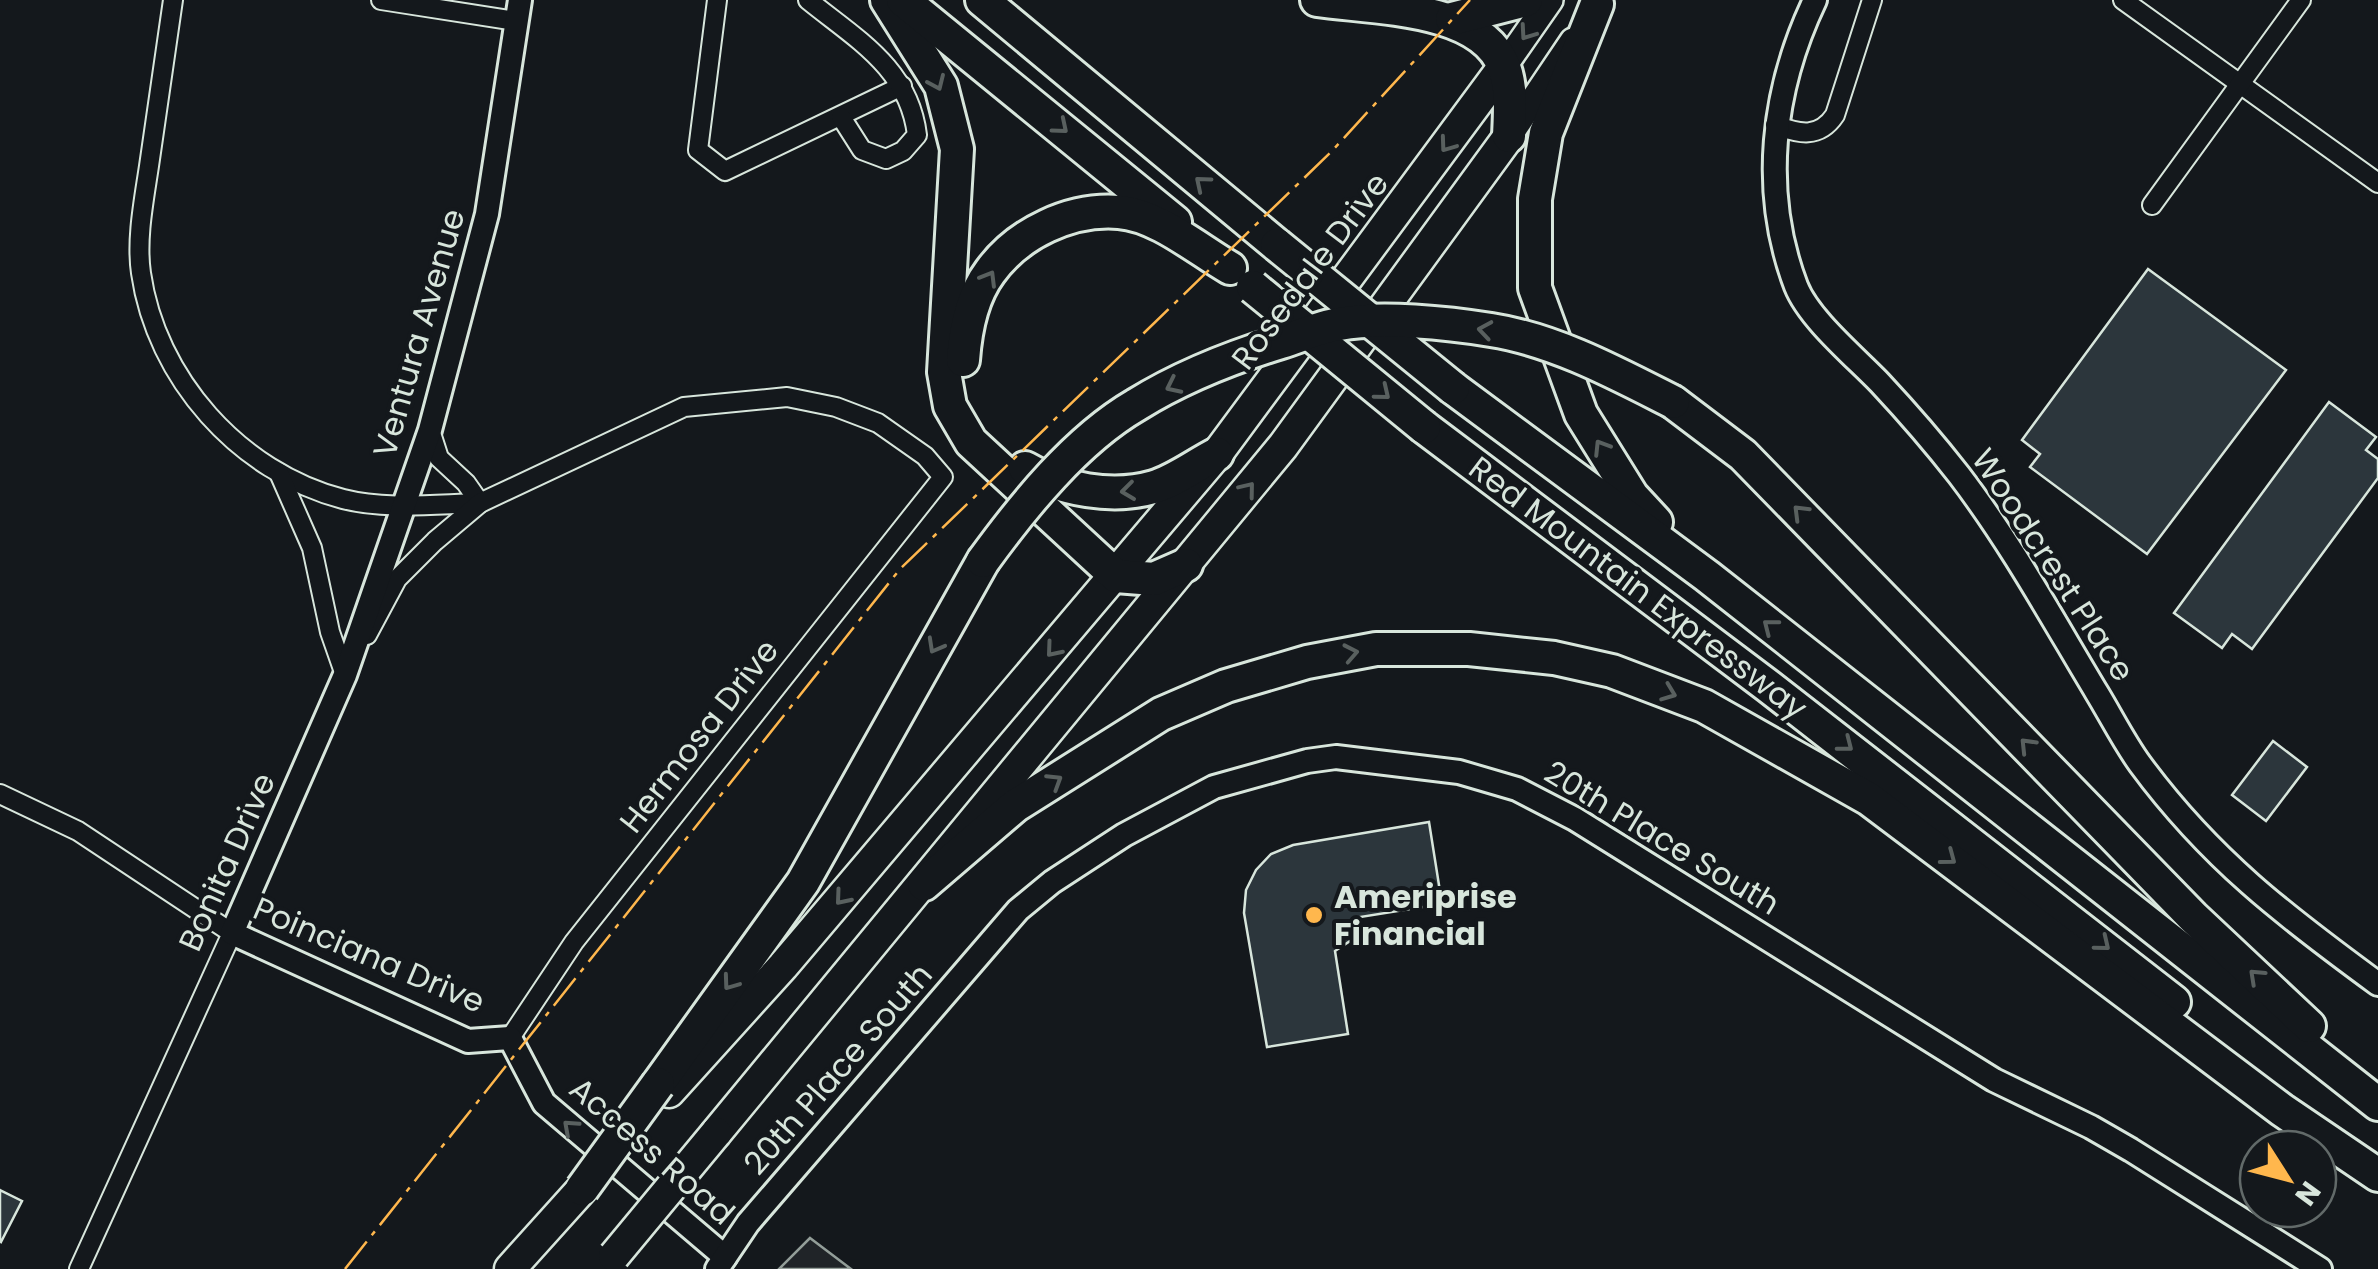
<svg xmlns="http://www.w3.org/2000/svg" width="2378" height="1269" font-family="Poppins,sans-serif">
  <rect width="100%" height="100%" fill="#14181c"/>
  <!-- green -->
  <path fill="#202428" stroke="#939e99" stroke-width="2.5" d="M 810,1238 L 851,1269 L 779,1269 Z"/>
  <!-- building -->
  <g fill="#2c363c" stroke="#d8e6dc" stroke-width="2.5">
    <path d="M 2148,269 L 2286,370 L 2147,554 L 2030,467 L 2040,454 L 2022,440 Z"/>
    <path d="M 2329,402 L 2376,437 L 2366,450 L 2378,459 L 2378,478 L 2252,649 L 2232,634 L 2222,648 L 2174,613 Z"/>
    <path d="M 2273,741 L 2307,767 L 2266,821 L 2232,795 Z"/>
    <path d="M 1429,822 L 1442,904 L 1360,917 L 1358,932 L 1353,939 L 1335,951 L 1348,1034 L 1267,1047 L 1244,913 L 1246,890 L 1256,870 L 1271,854 L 1293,845 Z"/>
    <path d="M 0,1190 L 22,1201 L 1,1242 L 0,1241 Z"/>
  </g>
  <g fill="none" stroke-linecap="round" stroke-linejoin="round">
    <defs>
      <g id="minor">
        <path d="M 173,0 C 165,55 157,111 149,166 C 144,200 136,239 141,273 C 156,378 239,472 343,499 C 386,510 436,504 480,503"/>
        <path d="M 381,0 L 516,21"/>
        <path d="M 717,0 L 698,150 L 725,171 L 902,86"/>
        <path d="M 808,0 C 856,39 909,68 917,135 L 903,151 L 886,159 L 862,150 L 841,117"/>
        <path d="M 2123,0 L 2378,183"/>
        <path d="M 1775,125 C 1799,134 1819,139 1835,115 L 1872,0"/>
        <path d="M 2152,205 L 2301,0"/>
        <path d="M 430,430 L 439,458 L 466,483 L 480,503"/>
        <path d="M 279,473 L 312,548 L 330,632 L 345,675"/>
        <path d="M 367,635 L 397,579 L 435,541 L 480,503 L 684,407 L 787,397 L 836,407 L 878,423 L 925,456 L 943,477 L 574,942 L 510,1038"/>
        <path d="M 0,794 L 78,831 L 232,933 L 79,1269"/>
      </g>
      <g id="tertiary">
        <path d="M 520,0 L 487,214 L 430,430 L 345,675 L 232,933 L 468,1041 L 510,1038 L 544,1103 L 725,1257"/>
        <path d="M 1815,0 C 1772,90 1760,191 1796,286 C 1809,319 1855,357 1880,383 C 1908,413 1934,443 1959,475 C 2011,543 2053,620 2097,693 C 2111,716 2124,742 2140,764 C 2210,859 2285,916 2378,984"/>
        <path d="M 717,1269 L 748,1223 L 1018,910 L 1052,882 L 1124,835 L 1214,787 L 1307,761 L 1336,757 L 1459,772 L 1517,789 L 1575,819 L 1994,1080 L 2091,1127 L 2131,1150 L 2320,1269"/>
      </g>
      <g id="secondary">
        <path d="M 1504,66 L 1550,0"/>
        <path d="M 1509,136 L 1573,41"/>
      </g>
      <g id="trunk">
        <path d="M 669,1092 L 783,966 L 1217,454 L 1504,66"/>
        <path d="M 716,1133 L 1283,446 L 1509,136"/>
        <path d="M 510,1269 L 582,1189"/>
      </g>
      <g id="motorway">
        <path d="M 887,0 L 941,86 L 957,149 L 944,372 L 950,406 L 971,442 L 1116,576 L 1154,579 L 1186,565"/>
        <path d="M 903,0 L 1175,222"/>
        <path d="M 982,0 L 1277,245"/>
        <path d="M 1317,0 C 1372,8 1482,6 1504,67 C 1512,89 1510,114 1509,136"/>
        <path d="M 1597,4 L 1546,133 L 1535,199 L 1535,288 L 1581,414 L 1632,496 L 1656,522"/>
        <path d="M 1452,19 L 1526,0"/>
        <path d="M 963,360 C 965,332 972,296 990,272 C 1018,233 1071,208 1119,212 C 1158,215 1197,249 1230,268"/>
        <path d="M 1453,388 L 1707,576 L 2378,1104"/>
        <path d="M 1673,402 L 1743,455 L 2193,917 L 2309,1026"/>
        <path d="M 1424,427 L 1768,686 L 2174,1002"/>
        <path d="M 1025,468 C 1061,490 1113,499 1154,487 C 1175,481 1197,464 1217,454"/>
        <path d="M 924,884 L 1015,806 L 1161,714 L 1226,686 L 1307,662 L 1376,649 L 1469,649 L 1554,658 L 1612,671 L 1704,706 L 1869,799 L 2282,1110 L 2378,1175"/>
        <path d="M 658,1084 L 803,882 L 983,561"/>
      </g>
    </defs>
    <!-- minor casing -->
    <use href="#minor" stroke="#d8e6dc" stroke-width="22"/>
    <!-- tertiary casing -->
    <use href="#tertiary" stroke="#d8e6dc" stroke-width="28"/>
    <!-- secondary casing -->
    <use href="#secondary" stroke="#d8e6dc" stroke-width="30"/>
    <!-- trunk casing -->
    <use href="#trunk" stroke="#d8e6dc" stroke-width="35"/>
    <!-- motorway casing -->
    <use href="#motorway" stroke="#d8e6dc" stroke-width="38"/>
    <!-- minor -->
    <use href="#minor" stroke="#14181c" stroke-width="18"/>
    <!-- tertiary -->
    <use href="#tertiary" stroke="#14181c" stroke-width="22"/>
    <!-- secondary -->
    <use href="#secondary" stroke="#14181c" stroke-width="25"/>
    <!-- trunk -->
    <use href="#trunk" stroke="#14181c" stroke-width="30"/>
    <!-- motorway -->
    <use href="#motorway" stroke="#14181c" stroke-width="32"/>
    <defs>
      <path id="trunk-bridge" d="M 614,1256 L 716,1133"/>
      <g id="motorway-bridge">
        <path d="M 1277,245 L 1453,388"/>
        <path d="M 1253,287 L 1424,427"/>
        <path d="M 983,561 C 1023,506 1076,440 1136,405 C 1181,377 1232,357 1281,342 C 1300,336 1320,327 1339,324 C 1381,316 1448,323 1491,330 C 1555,340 1616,373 1673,402"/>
        <path d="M 582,1189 L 658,1084"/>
      </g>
    </defs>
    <!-- trunk-bridge casing -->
    <use href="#trunk-bridge" stroke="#d8e6dc" stroke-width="35" stroke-linecap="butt"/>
    <!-- motorway-bridge casing -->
    <use href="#motorway-bridge" stroke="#d8e6dc" stroke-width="38" stroke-linecap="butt"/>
    <!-- trunk-bridge -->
    <use href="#trunk-bridge" stroke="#14181c" stroke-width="30"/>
    <!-- motorway-bridge -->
    <use href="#motorway-bridge" stroke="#14181c" stroke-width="32"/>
    <!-- power -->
    <path stroke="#ffb74d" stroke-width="2.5" stroke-dasharray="35 8 5 8" stroke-linecap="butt" d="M 345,1269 L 900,569 L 1332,151 L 1470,0"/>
  </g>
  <!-- one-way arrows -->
  <defs><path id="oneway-chevron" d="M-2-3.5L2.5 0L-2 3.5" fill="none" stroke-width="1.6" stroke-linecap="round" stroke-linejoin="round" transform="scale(2.5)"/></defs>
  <g stroke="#59605f">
    <use href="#oneway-chevron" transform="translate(1527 33) rotate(125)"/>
    <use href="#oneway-chevron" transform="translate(937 83) rotate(66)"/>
    <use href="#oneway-chevron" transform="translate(1061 127) rotate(40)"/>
    <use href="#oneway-chevron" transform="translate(1447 145) rotate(126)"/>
    <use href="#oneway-chevron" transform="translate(1202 183) rotate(-140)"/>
    <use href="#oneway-chevron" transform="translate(989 278) rotate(-59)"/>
    <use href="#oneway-chevron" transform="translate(1485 330) rotate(-171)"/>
    <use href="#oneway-chevron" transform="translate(1173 386) rotate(154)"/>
    <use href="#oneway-chevron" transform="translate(1383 393) rotate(39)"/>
    <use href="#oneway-chevron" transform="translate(1601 447) rotate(-122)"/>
    <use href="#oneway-chevron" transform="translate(1248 489) rotate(-51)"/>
    <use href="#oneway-chevron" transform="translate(1128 491) rotate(173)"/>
    <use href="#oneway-chevron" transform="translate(1800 512) rotate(-135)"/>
    <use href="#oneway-chevron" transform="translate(1770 626) rotate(-142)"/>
    <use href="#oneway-chevron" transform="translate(935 646) rotate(119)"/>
    <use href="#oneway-chevron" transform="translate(1053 650) rotate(130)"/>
    <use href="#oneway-chevron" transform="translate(1351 653) rotate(-11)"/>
    <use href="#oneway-chevron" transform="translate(1669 693) rotate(21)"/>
    <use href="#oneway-chevron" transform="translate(1846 745) rotate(38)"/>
    <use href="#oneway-chevron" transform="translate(2027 745) rotate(-134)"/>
    <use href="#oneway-chevron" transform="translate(1055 781) rotate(-32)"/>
    <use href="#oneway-chevron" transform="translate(1949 858) rotate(37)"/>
    <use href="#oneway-chevron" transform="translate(842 898) rotate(130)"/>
    <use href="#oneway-chevron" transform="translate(2103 944) rotate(39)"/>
    <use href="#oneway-chevron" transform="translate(2256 976) rotate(-137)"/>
    <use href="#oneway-chevron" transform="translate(730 983) rotate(126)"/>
    <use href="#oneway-chevron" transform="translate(570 1127) rotate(-138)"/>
  </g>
  <!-- markers -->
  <circle fill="#ffb74d" stroke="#14181c" stroke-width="4" cx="1314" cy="915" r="10"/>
  <g text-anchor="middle" stroke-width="8" stroke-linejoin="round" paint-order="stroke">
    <!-- street labels -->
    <g font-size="32" fill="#d8e6dc" stroke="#14181c">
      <text transform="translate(1310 271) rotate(-53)" y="11">Rosedale Drive</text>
      <text transform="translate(419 333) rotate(-74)" y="11">Ventura Avenue</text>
      <text transform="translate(2053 565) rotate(57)" y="11">Woodcrest Place</text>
      <text transform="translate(1638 588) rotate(37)" y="11">Red Mountain Expressway</text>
      <text transform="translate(699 736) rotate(-52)" y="11">Hermosa Drive</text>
      <text transform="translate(1662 838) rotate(31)" y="11">20th Place South</text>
      <text transform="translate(227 862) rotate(-66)" y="11">Bonita Drive</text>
      <text transform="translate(369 955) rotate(23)" y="11">Poinciana Drive</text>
      <text transform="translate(838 1069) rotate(-49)" y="11">20th Place South</text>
      <text transform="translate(652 1151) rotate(41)" y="11">Access Road</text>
    </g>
    <!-- poi labels -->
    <g font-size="32" font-weight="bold" fill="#d8e6dc" stroke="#14181c" text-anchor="start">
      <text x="1334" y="908">Ameriprise<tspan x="1334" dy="37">Financial</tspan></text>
    </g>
  </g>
  <!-- north arrow -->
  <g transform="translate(2288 1179) rotate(126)"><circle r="48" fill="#14181c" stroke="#626a69" stroke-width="2.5"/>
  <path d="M0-8L18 38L0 25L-18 38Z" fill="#ffb74d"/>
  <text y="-15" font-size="28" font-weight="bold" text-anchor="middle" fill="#d8e6dc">N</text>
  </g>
</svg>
